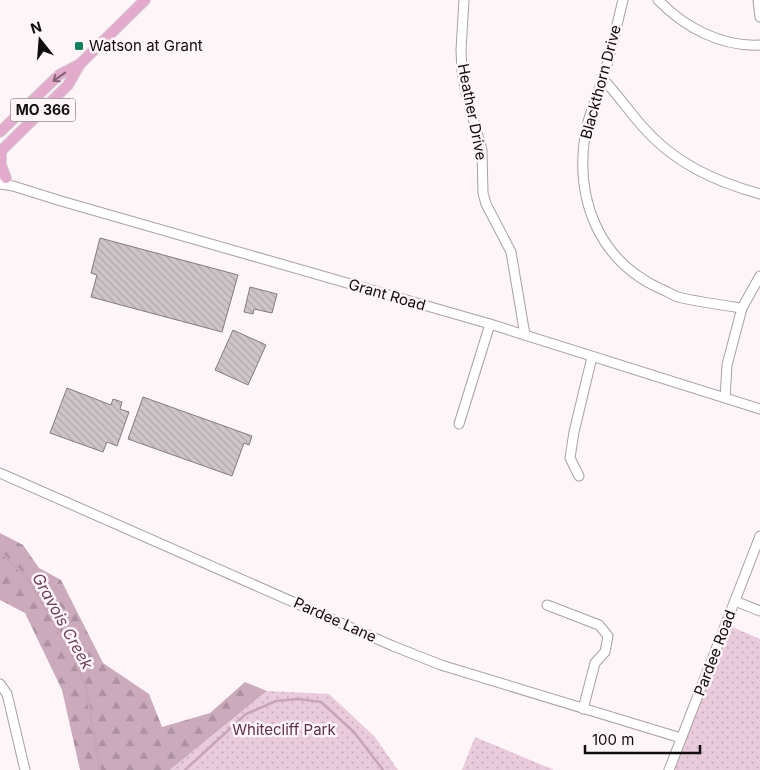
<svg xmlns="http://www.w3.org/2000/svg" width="760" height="770" font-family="Inter,sans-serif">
  <defs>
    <pattern id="forest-firs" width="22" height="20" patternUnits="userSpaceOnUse" patternTransform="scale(1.25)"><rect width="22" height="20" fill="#cbaabb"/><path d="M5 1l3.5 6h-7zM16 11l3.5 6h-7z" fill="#ad91a0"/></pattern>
    <pattern id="park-dots" width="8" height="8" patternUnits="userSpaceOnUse" patternTransform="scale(1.25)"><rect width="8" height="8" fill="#e9cbdb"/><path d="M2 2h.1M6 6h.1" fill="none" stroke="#c7adbb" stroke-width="1.8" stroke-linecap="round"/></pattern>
    <pattern id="building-back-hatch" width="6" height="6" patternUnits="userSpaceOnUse" patternTransform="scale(1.25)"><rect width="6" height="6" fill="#cdc5c9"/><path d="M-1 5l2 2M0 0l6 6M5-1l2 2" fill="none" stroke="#afa8ab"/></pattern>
  </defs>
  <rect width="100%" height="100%" fill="#fef5f9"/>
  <!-- forest -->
  <path fill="url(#forest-firs)" d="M 0,533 L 23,545 L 39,568 L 61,580 L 103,663 L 149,694 L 162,727 L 210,713 L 245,682 L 267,691 L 170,770 L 80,770 L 62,690 L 25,613 L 0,600 Z"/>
  <!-- park -->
  <g fill="url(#park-dots)">
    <path d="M 730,626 L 760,639 L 760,770 L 674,770 Z"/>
    <path d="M 267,691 L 329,694 L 375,737 L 398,770 L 170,770 Z"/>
    <path d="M 475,737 L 554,770 L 462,770 Z"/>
  </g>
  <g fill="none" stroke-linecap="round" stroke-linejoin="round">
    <!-- stream -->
    <g stroke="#c6a5b6" stroke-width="2.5">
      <path d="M 0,552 L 28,578 L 71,652 L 86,688 L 100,770"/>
      <path d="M 185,770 L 246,714 L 276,701 L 299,699 L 321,702 L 354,732 L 383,770"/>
    </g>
  </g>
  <!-- building -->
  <g fill="url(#building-back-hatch)" stroke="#827b7f">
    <path d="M 100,238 L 238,275 L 222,332 L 91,297 L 97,275 L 91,273 Z"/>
    <path d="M 250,287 L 277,294 L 272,313 L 254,309 L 253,314 L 244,312 Z"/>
    <path d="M 233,330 L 266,345 L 248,385 L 215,370 Z"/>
    <path d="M 67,388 L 111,405 L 113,399 L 122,402 L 120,409 L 129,412 L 117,446 L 107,442 L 103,452 L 50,433 Z"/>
    <path d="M 143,397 L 252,436 L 249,445 L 244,443 L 232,476 L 128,439 Z"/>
  </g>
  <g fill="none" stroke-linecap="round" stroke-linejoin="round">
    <defs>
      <g id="minor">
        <path d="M 464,0 L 461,50 L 462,71 L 466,93 L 482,150 L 483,193 L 486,204 L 511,252 L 525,335"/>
        <path d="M 623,0 C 616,27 611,55 602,81 C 596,99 588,116 585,135 C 575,200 599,261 661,289 C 667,291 672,295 678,297 C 699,302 721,305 742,308"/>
        <path d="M 658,0 C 684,27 721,47 760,45"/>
        <path d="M 758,0 L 760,17"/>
        <path d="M 603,79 C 617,94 629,111 642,126 C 674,163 714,181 760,194"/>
        <path d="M 0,184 L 13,186 L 61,201 L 490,324 L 760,409"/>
        <path d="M 725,398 L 727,365 L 742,308 L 760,276"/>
        <path d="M 459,424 L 490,324"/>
        <path d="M 0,473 L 393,646 L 441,665 L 681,738"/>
        <path d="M 579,476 L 570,458 L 574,432 L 592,357"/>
        <path d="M 735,601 L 760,611"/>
        <path d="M 547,605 L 599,625 L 608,636 L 605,652 L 595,663 L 583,709"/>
        <path d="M 0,684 L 7,694 L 25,770"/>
        <path d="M 669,770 L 760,536"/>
      </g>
      <g id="major">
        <path d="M 0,132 L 59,75 L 80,64"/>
        <path d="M 1,151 L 1,165 L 6,178"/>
        <path d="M 0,152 L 68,85 L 80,64 L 145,0"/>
      </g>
    </defs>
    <!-- minor casing -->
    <use href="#minor" stroke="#a8a0a4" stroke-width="11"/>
    <!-- major casing -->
    <use href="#major" stroke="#d4d3d4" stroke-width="12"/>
    <!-- minor -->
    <use href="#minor" stroke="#fff" stroke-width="9"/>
    <!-- major -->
    <use href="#major" stroke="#e3aacb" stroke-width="10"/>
  </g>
  <!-- one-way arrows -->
  <defs><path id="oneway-shaft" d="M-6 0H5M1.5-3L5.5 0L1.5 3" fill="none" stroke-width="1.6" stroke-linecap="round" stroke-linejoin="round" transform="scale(1.25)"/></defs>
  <use stroke="#846376" href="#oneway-shaft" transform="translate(59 77) rotate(144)"/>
  <!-- markers -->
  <rect fill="#11815f" stroke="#fef5f9" stroke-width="2" x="74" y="41" width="10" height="10" rx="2.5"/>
  <g text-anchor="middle" stroke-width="5" stroke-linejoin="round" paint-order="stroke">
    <!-- shield labels -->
    <rect fill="#fef5f9" stroke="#575354" stroke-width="1" x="10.5" y="98.5" width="65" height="23" rx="4"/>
    <g font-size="14" font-weight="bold" fill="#0f0d0e">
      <text x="43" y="115">MO 366</text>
    </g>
    <!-- poi labels -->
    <g font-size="15" fill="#0f0d0e" stroke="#fef5f9" text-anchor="start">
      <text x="89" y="51">Watson at Grant</text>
    </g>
    <!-- street labels -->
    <g font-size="15" fill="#0f0d0e" stroke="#fef5f9">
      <text transform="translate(601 82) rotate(-75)" y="5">Blackthorn Drive</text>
      <text transform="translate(472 112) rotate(79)" y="5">Heather Drive</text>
      <text transform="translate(387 295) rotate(16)" y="5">Grant Road</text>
      <text transform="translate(335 620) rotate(24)" y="5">Pardee Lane</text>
      <text transform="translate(715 653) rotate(-69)" y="5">Pardee Road</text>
    </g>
    <!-- park labels -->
    <g font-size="15" fill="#5d2f4a" stroke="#fef5f9">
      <text x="284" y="735">Whitecliff Park</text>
    </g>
    <!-- water labels -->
    <g font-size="16" font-style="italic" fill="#6e3f5a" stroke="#fef5f9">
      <text transform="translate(63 621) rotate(61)" y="6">Gravois Creek</text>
    </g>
  </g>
  <!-- north arrow -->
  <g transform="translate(40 40) rotate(343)" stroke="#fef5f9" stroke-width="4" paint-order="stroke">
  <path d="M0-4L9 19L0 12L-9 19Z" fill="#0f0d0e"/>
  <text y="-8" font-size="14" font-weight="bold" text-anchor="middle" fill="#0f0d0e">N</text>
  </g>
  <!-- scale -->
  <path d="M585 745v8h115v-8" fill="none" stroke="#0f0d0e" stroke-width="2.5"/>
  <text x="592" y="745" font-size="15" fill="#0f0d0e" stroke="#fef5f9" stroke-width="4" paint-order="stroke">100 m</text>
</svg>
